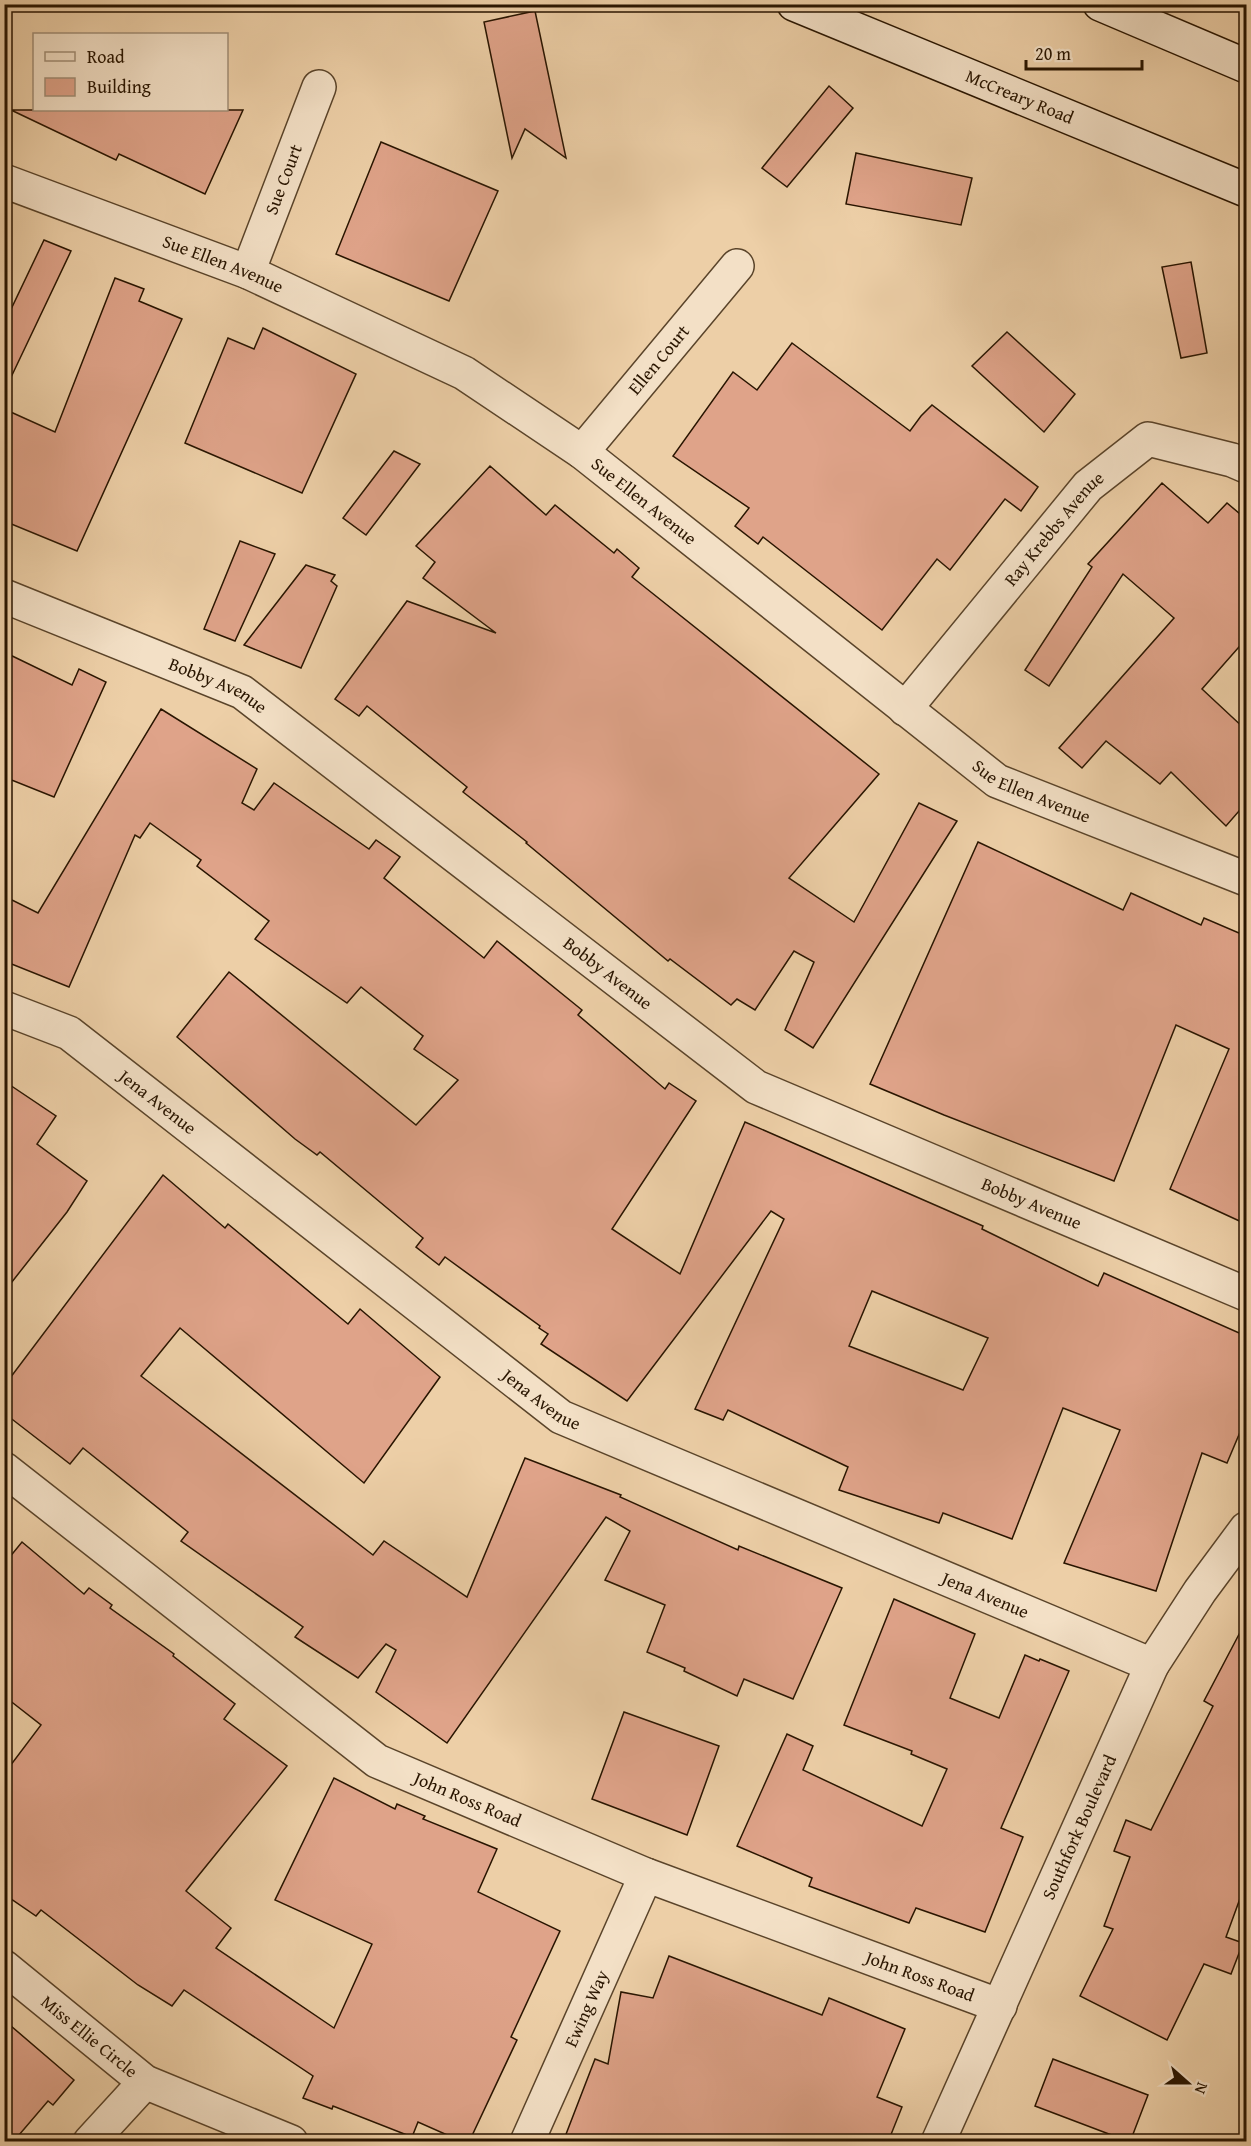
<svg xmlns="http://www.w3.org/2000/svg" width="1251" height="2146" font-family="'Gentium Book Plus',serif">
  <rect width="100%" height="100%" fill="#edcfa7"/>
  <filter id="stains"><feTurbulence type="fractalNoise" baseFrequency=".00333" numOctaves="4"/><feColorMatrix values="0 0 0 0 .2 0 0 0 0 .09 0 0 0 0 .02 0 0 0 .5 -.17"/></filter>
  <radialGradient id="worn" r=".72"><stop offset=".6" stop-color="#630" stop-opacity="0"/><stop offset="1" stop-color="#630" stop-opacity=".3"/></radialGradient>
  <!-- building -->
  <g fill="#dfa389" stroke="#291500" stroke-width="1.5" fill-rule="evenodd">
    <path d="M 535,11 L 566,158 L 525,129 L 512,158 L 484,22 Z"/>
    <path d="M 829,86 L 853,108 L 787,187 L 762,168 Z"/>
    <path d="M 11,110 L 243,110 L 205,194 L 119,154 L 116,160 Z"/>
    <path d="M 381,142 L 498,191 L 449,301 L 336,254 Z"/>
    <path d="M 856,153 L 972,178 L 961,225 L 846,204 Z"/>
    <path d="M 44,240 L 71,251 L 4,392 L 4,324 Z"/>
    <path d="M 1191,262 L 1207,353 L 1181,358 L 1162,267 Z"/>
    <path d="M 115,278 L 144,289 L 139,301 L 182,319 L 77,551 L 4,521 L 4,409 L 55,432 Z"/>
    <path d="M 263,328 L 356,374 L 302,493 L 185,443 L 228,338 L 254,349 Z"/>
    <path d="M 1007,332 L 1075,394 L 1044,432 L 972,366 Z"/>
    <path d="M 792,343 L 910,431 L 921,416 L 932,405 L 1038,487 L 1021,511 L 1005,499 L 950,570 L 937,559 L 882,630 L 763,537 L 758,544 L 735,526 L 749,508 L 673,456 L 733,372 L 757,390 Z"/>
    <path d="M 394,451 L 420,464 L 366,535 L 343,518 Z"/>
    <path d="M 490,466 L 546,515 L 555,505 L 614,553 L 617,549 L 639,568 L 632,577 L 879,774 L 789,878 L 854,922 L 919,803 L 957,821 L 813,1048 L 785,1030 L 814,962 L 794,951 L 755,1010 L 737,999 L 731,1005 L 670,959 L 668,961 L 526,843 L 527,842 L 463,792 L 467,787 L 367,706 L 359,716 L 335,699 L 407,601 L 496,633 L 423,578 L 435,562 L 416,546 Z"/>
    <path d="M 1162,483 L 1208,523 L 1227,503 L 1246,519 L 1246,639 L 1202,689 L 1246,730 L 1246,803 L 1226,826 L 1171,772 L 1160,784 L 1106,741 L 1082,768 L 1059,748 L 1174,618 L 1123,574 L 1049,686 L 1025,670 L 1092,567 L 1088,564 Z"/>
    <path d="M 240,541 L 275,554 L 235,641 L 204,629 Z"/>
    <path d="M 306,565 L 335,575 L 331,581 L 337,586 L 301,668 L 244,645 Z"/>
    <path d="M 4,652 L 72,685 L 79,669 L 106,682 L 54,797 L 4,777 Z"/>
    <path d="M 161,709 L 257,769 L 242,803 L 254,810 L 274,783 L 369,849 L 376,840 L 400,857 L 384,878 L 484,958 L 497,941 L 582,1010 L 578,1015 L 665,1089 L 669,1083 L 696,1101 L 612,1229 L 680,1274 L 745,1122 L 983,1226 L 982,1229 L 1098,1286 L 1104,1273 L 1246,1336 L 1246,1418 L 1227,1463 L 1202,1453 L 1156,1591 L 1064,1563 L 1120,1430 L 1063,1408 L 1012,1539 L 943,1513 L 939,1523 L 839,1490 L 848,1467 L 728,1410 L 723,1420 L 695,1409 L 784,1219 L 771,1211 L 627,1401 L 541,1344 L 548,1334 L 539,1328 L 540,1326 L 445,1257 L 439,1265 L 416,1247 L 423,1238 L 320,1152 L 317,1155 L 295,1139 L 177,1037 L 229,972 L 416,1125 L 458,1080 L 414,1049 L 423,1036 L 361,987 L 347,1003 L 255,939 L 269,921 L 197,866 L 201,860 L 150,823 L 140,838 L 135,835 L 69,987 L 4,961 L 4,896 L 38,913 ZM 872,1291 L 988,1338 L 963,1390 L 849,1346 Z"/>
    <path d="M 978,842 L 1123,910 L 1131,893 L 1201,925 L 1204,918 L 1246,936 L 1246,1224 L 1170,1189 L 1229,1049 L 1176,1025 L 1114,1181 L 944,1115 L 870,1084 Z"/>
    <path d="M 4,1081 L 56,1116 L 37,1144 L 87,1181 L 67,1212 L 4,1292 Z"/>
    <path d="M 163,1175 L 225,1228 L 228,1224 L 348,1324 L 360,1309 L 440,1377 L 364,1483 L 180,1328 L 141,1376 L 373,1555 L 384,1541 L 467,1597 L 525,1458 L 621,1495 L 620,1497 L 738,1550 L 739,1546 L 842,1588 L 793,1699 L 744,1679 L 737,1696 L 684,1671 L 685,1668 L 647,1652 L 665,1605 L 605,1580 L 630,1531 L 606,1517 L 447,1743 L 376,1692 L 396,1650 L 386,1644 L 358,1678 L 295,1637 L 303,1627 L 181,1541 L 188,1532 L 83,1448 L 70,1464 L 4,1413 L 4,1386 Z"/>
    <path d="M 22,1542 L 84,1594 L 89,1588 L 112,1605 L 110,1608 L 174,1654 L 173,1656 L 235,1704 L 224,1719 L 287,1766 L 186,1891 L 231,1928 L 216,1948 L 334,2028 L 372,1944 L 275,1900 L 334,1778 L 395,1809 L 397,1804 L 425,1816 L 423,1819 L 497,1849 L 478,1892 L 560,1931 L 511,2037 L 517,2040 L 469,2142 L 463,2142 L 418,2122 L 412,2137 L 333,2106 L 332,2109 L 303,2098 L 313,2076 L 184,1990 L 172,2006 L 138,1985 L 41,1910 L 36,1916 L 4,1894 L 4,1774 L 41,1725 L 4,1696 L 4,1564 Z"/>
    <path d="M 894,1599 L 975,1634 L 950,1698 L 999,1718 L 1025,1655 L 1039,1661 L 1040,1659 L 1069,1671 L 1001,1828 L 1023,1837 L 985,1932 L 916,1908 L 909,1923 L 809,1886 L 812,1878 L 737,1846 L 787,1734 L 813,1746 L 803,1770 L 922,1826 L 947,1769 L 911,1754 L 912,1751 L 844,1725 Z"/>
    <path d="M 1246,1621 L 1246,1882 L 1226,1937 L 1243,1943 L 1231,1974 L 1204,1964 L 1167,2040 L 1080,1996 L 1113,1929 L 1104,1926 L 1130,1857 L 1114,1851 L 1126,1820 L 1151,1830 L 1213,1706 L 1204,1701 Z"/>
    <path d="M 624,1712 L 719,1746 L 687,1835 L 592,1799 Z"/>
    <path d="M 669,1956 L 822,2015 L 829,1998 L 905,2029 L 877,2097 L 902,2107 L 888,2142 L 563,2142 L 595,2059 L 608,2064 L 621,1992 L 653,1998 Z"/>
    <path d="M 4,2020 L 74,2080 L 53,2105 L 48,2101 L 13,2142 L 4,2142 Z"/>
    <path d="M 1053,2059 L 1148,2095 L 1130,2142 L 1035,2106 Z"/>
  </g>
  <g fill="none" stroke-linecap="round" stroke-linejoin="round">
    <defs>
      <g id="street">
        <path id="s1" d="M 4,181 L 248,272 L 464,373 L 582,452 L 997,781 L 1246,879"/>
        <path id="s2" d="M 248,272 L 319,87"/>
        <path id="s3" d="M 582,452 L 737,266"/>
        <path id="s4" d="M 4,596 L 242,692 L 756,1087 L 1246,1294"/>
        <path id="s5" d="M 905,709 L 1088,486 L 1148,439 L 1232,460 L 1246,466"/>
        <path id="s6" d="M 4,1008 L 69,1033 L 561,1417 L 1152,1665"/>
        <path id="s7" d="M 4,1469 L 377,1761 L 646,1875 L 1000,2006"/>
        <path id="s8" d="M 4,1967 L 145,2082 L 291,2142"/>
        <path d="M 90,2142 L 145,2082"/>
        <path id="s9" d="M 527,2142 L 646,1875"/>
        <path id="s10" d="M 938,2142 L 1152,1665 L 1200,1591 L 1246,1529"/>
      </g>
      <g id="secondary">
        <path id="s11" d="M 794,4 L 1246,190"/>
        <path d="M 1100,4 L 1246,66"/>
      </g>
    </defs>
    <!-- street casing -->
    <use href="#street" stroke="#5a442a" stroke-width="36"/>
    <!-- secondary casing -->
    <use href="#secondary" stroke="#291500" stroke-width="36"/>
    <!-- street -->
    <use href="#street" stroke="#f3e0c6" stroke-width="33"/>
    <!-- secondary -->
    <use href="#secondary" stroke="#f3e0c6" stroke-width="33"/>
  </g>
  <g text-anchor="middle" stroke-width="4.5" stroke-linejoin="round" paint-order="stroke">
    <!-- street labels -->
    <g font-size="18" fill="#291500" stroke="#f3e0c6">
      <text dy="6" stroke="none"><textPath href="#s11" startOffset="244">McCreary Road</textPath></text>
      <text dy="6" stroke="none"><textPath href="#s2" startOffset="99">Sue Court</textPath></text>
      <text dy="6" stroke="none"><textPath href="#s1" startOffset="234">Sue Ellen Avenue</textPath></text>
      <text dy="6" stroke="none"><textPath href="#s3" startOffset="120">Ellen Court</textPath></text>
      <text dy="6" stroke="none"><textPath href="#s1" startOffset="720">Sue Ellen Avenue</textPath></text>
      <text dy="6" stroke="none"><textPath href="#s5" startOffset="234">Ray Krebbs Avenue</textPath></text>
      <text dy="6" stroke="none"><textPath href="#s4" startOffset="232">Bobby Avenue</textPath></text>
      <text dy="6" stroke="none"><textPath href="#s1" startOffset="1206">Sue Ellen Avenue</textPath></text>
      <text dy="6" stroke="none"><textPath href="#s4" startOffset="718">Bobby Avenue</textPath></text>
      <text dy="6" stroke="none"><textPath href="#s6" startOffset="182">Jena Avenue</textPath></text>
      <text dy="6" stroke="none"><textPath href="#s4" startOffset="1204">Bobby Avenue</textPath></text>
      <text dy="6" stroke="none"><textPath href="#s6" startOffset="668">Jena Avenue</textPath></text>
      <text dy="6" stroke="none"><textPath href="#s6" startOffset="1154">Jena Avenue</textPath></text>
      <text dy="6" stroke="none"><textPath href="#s7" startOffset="572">John Ross Road</textPath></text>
      <text dy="6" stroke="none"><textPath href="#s10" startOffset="345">Southfork Boulevard</textPath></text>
      <text dy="6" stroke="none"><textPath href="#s7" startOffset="1058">John Ross Road</textPath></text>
      <text dy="6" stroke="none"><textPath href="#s9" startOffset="146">Ewing Way</textPath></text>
      <text dy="6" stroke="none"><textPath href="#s8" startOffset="110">Miss Ellie Circle</textPath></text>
    </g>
  </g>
  <!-- margin -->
  <rect width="1251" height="2146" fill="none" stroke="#edcfa7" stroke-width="24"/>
  <rect x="6" y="6" width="1239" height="2134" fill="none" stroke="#291500" stroke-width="3"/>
  <rect x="12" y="12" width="1227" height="2122" fill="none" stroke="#291500" stroke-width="1.5"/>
  <!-- legend -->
  <rect x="33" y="33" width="195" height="78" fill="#f3e0c6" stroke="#a28f77" stroke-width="1.5"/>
  <rect x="45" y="52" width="30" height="9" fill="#f3e0c6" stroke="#a28f77" stroke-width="1.5"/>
  <text x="87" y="63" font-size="18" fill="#291500">Road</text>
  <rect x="45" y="78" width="30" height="18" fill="#dfa389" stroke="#a28f77" stroke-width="1.5"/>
  <text x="87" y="93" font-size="18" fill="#291500">Building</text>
  <!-- north arrow -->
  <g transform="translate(1188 2083) rotate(111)" stroke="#f3e0c6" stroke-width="4.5" paint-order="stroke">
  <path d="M0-4.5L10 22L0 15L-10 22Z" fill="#291500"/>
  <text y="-9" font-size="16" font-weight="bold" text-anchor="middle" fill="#291500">N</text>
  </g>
  <!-- scale -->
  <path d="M1026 60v9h116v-9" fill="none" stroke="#291500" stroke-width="3"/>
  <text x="1035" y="60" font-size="18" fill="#291500" stroke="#f3e0c6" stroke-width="4.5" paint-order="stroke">20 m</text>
  <rect width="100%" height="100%" filter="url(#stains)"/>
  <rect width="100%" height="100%" fill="url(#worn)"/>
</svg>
